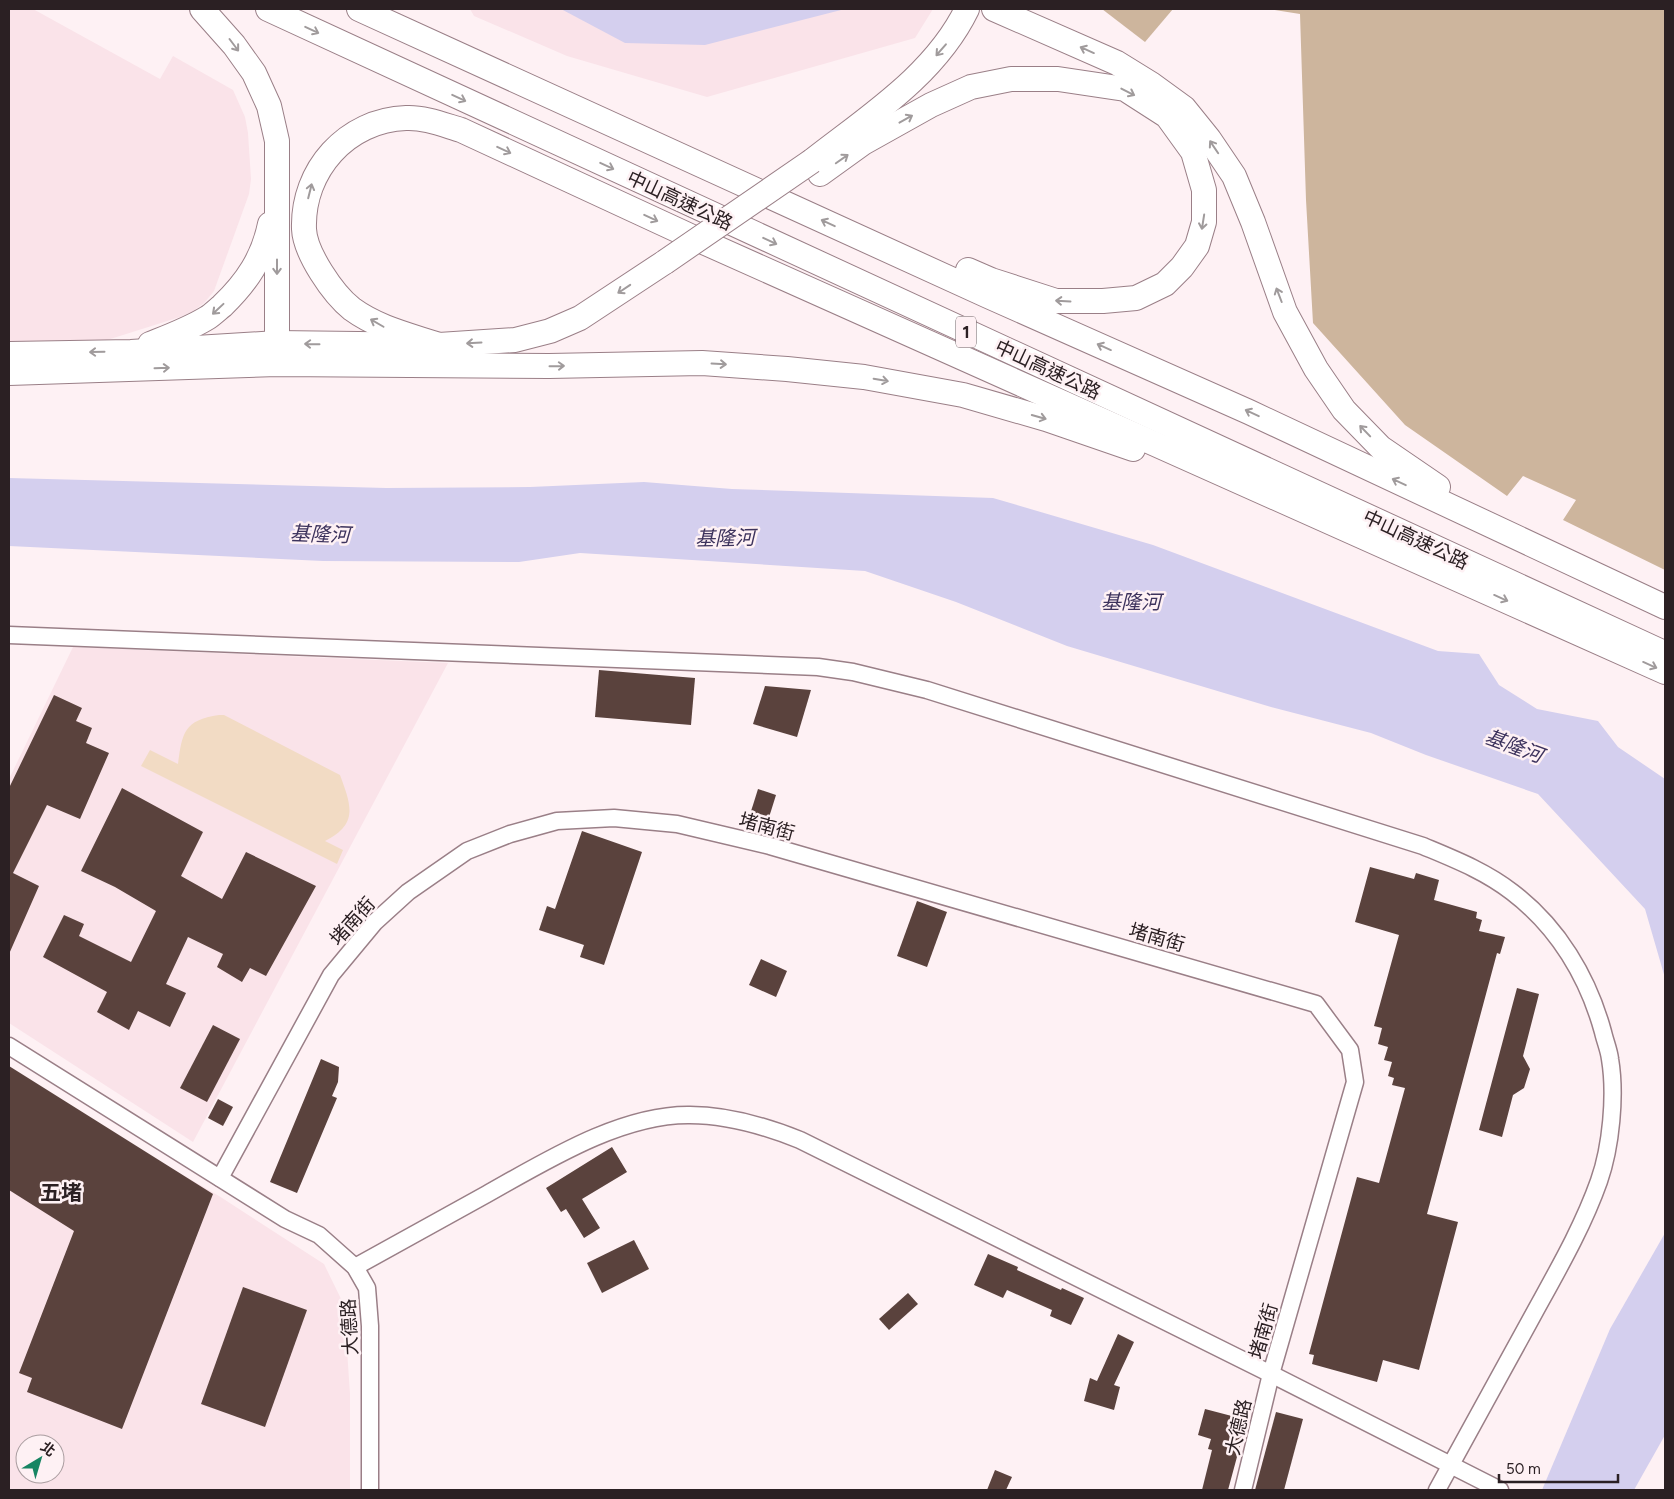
<svg xmlns="http://www.w3.org/2000/svg" width="1674" height="1499" font-family="Figtree,'Noto Sans TC',sans-serif">
  <rect width="100%" height="100%" fill="#fef1f4"/>
  <!-- built -->
  <g fill="#fae3e9" fill-rule="evenodd">
    <path d="M 9,9 L 33,9 L 160,79 L 173,56 L 233,90 L 245,117 L 248,133 L 251,179 L 249,194 L 214,291 L 204,303 L 193,311 L 180,317 L 104,341 L 9,344 Z"/>
    <path d="M 470,9 L 933,9 L 915,38 L 707,97 L 567,56 L 474,16 Z"/>
    <path d="M 73,647 L 448,663 L 193,1142 L 9,1023 L 9,779 Z"/>
    <path d="M 9,1074 L 219,1196 L 324,1264 L 344,1305 L 350,1394 L 350,1490 L 9,1490 ZM 25,1444 L 55,1444 L 55,1474 L 25,1474 Z"/>
  </g>
  <!-- green -->
  <path fill="#f2dbc4" d="M 219,715 L 224,715 L 340,775 C 351,805 359,824 325,841 L 343,850 L 337,864 L 141,766 L 150,750 L 178,764 C 182,733 184,720 219,715 Z"/>
  <!-- forest -->
  <g fill="#cdb59d">
    <path d="M 1102,9 L 1173,9 L 1145,42 Z"/>
    <path d="M 1268,9 L 1665,9 L 1665,570 L 1563,520 L 1576,500 L 1523,476 L 1507,496 L 1405,425 L 1313,323 L 1306,200 L 1300,14 Z"/>
  </g>
  <!-- water -->
  <g fill="#d4cfee">
    <path d="M 561,9 L 845,9 L 705,45 L 625,43 Z"/>
    <path d="M 9,478 L 386,488 L 530,487 L 644,482 L 732,489 L 993,498 L 1153,545 L 1438,651 L 1479,654 L 1499,685 L 1537,709 L 1598,721 L 1618,747 L 1665,779 L 1665,978 L 1645,909 L 1538,794 L 1426,755 L 1371,733 L 1271,707 L 1067,646 L 956,602 L 865,571 L 580,553 L 519,562 L 323,561 L 9,546 Z"/>
    <path d="M 1665,1233 L 1665,1435 L 1634,1490 L 1542,1490 L 1610,1329 Z"/>
  </g>
  <!-- building -->
  <g fill="#5a423d">
    <path d="M 599,670 L 695,678 L 691,725 L 595,717 Z"/>
    <path d="M 765,686 L 811,690 L 797,737 L 753,724 Z"/>
    <path d="M 54,695 L 82,708 L 76,721 L 92,728 L 86,743 L 109,753 L 80,819 L 47,805 L 13,873 L 39,886 L 9,954 L 9,788 Z"/>
    <path d="M 122,788 L 203,832 L 181,876 L 222,899 L 246,852 L 316,886 L 266,976 L 250,968 L 242,982 L 217,967 L 223,954 L 188,937 L 166,984 L 186,993 L 170,1027 L 138,1011 L 129,1030 L 97,1012 L 107,992 L 43,957 L 64,915 L 84,924 L 79,936 L 131,962 L 156,911 L 115,887 L 81,871 Z"/>
    <path d="M 758,789 L 776,795 L 765,830 L 747,824 Z"/>
    <path d="M 582,831 L 642,852 L 604,965 L 580,957 L 584,945 L 539,930 L 547,906 L 555,909 Z"/>
    <path d="M 1370,867 L 1414,879 L 1416,873 L 1439,880 L 1434,900 L 1477,912 L 1476,918 L 1482,920 L 1479,931 L 1505,937 L 1500,954 L 1497,953 L 1427,1214 L 1458,1222 L 1419,1370 L 1383,1360 L 1377,1382 L 1312,1364 L 1314,1355 L 1309,1354 L 1357,1177 L 1379,1183 L 1405,1088 L 1392,1085 L 1394,1078 L 1388,1076 L 1392,1062 L 1384,1060 L 1388,1047 L 1378,1044 L 1382,1028 L 1374,1026 L 1399,935 L 1355,922 Z"/>
    <path d="M 917,901 L 947,912 L 927,967 L 897,956 Z"/>
    <path d="M 761,959 L 787,971 L 776,997 L 749,985 Z"/>
    <path d="M 1517,988 L 1539,994 L 1523,1056 L 1530,1069 L 1524,1088 L 1513,1095 L 1502,1137 L 1479,1130 Z"/>
    <path d="M 213,1025 L 240,1039 L 207,1102 L 180,1088 Z"/>
    <path d="M 321,1059 L 339,1067 L 338,1082 L 332,1096 L 337,1098 L 297,1193 L 270,1182 Z"/>
    <path d="M 9,1066 L 213,1194 L 122,1429 L 27,1392 L 32,1378 L 19,1373 L 74,1231 L 9,1190 Z"/>
    <path d="M 218,1099 L 233,1107 L 223,1126 L 208,1118 Z"/>
    <path d="M 612,1147 L 627,1172 L 582,1199 L 600,1228 L 584,1238 L 566,1209 L 561,1212 L 546,1188 Z"/>
    <path d="M 634,1240 L 649,1269 L 602,1293 L 587,1263 Z"/>
    <path d="M 988,1254 L 1018,1267 L 1017,1270 L 1061,1290 L 1062,1288 L 1084,1298 L 1071,1325 L 1050,1316 L 1052,1310 L 1007,1290 L 1003,1298 L 974,1285 Z"/>
    <path d="M 243,1287 L 307,1310 L 265,1427 L 201,1404 Z"/>
    <path d="M 908,1293 L 918,1304 L 889,1330 L 879,1319 Z"/>
    <path d="M 1118,1334 L 1134,1342 L 1114,1385 L 1120,1387 L 1114,1410 L 1084,1401 L 1090,1378 L 1097,1381 Z"/>
    <path d="M 1205,1409 L 1247,1420 L 1228,1490 L 1202,1490 L 1212,1450 L 1208,1449 L 1211,1439 L 1198,1435 Z"/>
    <path d="M 1276,1412 L 1303,1419 L 1284,1490 L 1255,1490 Z"/>
    <path d="M 995,1470 L 1012,1477 L 1006,1490 L 987,1490 Z"/>
  </g>
  <g fill="none" stroke-linecap="round" stroke-linejoin="round">
    <defs>
      <g id="minor">
        <path d="M 9,635 L 818,667 L 853,672 L 927,690 L 1423,846 C 1454,859 1485,871 1512,892 C 1558,927 1588,977 1603,1032 C 1605,1041 1609,1050 1610,1059 C 1616,1095 1611,1147 1599,1181 C 1582,1229 1556,1273 1532,1317 C 1500,1375 1469,1432 1437,1490"/>
        <path d="M 9,1046 L 285,1219 L 319,1235 L 355,1267 L 367,1288 L 370,1326 L 370,1490"/>
        <path d="M 220,1178 L 331,975 L 375,922 L 408,892 L 467,851 L 510,834 L 557,821 L 614,818 L 677,824 L 770,846 L 1316,1004 L 1350,1050 L 1355,1082 L 1271,1374 L 1243,1490"/>
        <path d="M 355,1267 C 399,1243 443,1218 487,1194 C 546,1161 621,1114 690,1115 C 728,1115 765,1126 800,1140 L 1271,1374 L 1500,1490"/>
      </g>
      <g id="highway">
        <path d="M 202,9 L 234,45 L 254,73 L 269,106 L 277,141 L 277,359"/>
        <path d="M 268,9 L 1664,653"/>
        <path d="M 359,9 L 988,296 L 1249,412 L 1665,607"/>
        <path d="M 994,9 L 1117,63 L 1151,84 L 1184,108 L 1209,139 L 1234,176 L 1253,222 L 1285,312 L 1316,369 L 1344,410 L 1381,448 L 1438,487"/>
        <path d="M 812,161 C 868,117 935,75 967,9"/>
        <path d="M 820,174 L 863,143 L 931,105 L 971,87 L 1011,79 L 1058,79 L 1125,89 L 1167,116 L 1193,152 L 1204,190 L 1204,222 L 1197,246 L 1182,267 L 1165,284 L 1136,298 L 1103,301 L 1056,301 L 991,280 L 968,270"/>
        <path d="M 150,344 C 170,336 189,329 207,318 C 212,315 217,310 222,306 C 247,282 263,258 270,224"/>
        <path d="M 439,345 C 409,335 378,328 352,309 C 333,294 305,253 304,229 C 302,170 347,120 406,118 C 424,117 444,125 461,130 L 690,236 L 1665,672"/>
        <path d="M 9,354 L 131,352 L 277,343 L 439,345 L 515,340 L 550,331 L 580,318 L 665,262"/>
        <path d="M 9,373 L 277,364 L 549,366 L 702,363 L 787,369 L 864,377 L 963,395 L 1046,419 L 1133,449"/>
      </g>
    </defs>
    <!-- minor casing -->
    <use href="#minor" stroke="#9a7f87" stroke-width="19"/>
    <!-- highway casing -->
    <use href="#highway" stroke="#9a7f87" stroke-width="26"/>
    <!-- minor -->
    <use href="#minor" stroke="#fff" stroke-width="16"/>
    <!-- highway -->
    <use href="#highway" stroke="#fff" stroke-width="24"/>
    <defs>
      <path id="highway-bridge" d="M 665,262 L 812,161"/>
    </defs>
    <!-- highway-bridge casing -->
    <use href="#highway-bridge" stroke="#9a7f87" stroke-width="26" stroke-linecap="butt"/>
    <!-- highway-bridge -->
    <use href="#highway-bridge" stroke="#fff" stroke-width="24"/>
  </g>
  <!-- one-way arrows -->
  <defs><path id="oneway-shaft" d="M-6 0H5M1.5-3L5.5 0L1.5 3" fill="none" stroke-width="1.6" stroke-linecap="round" stroke-linejoin="round" transform="scale(1.25)"/></defs>
  <g stroke="#a09b9c">
    <use href="#oneway-shaft" transform="translate(312 30) rotate(25)"/>
    <use href="#oneway-shaft" transform="translate(234 45) rotate(53)"/>
    <use href="#oneway-shaft" transform="translate(941 50) rotate(131)"/>
    <use href="#oneway-shaft" transform="translate(1087 50) rotate(-156)"/>
    <use href="#oneway-shaft" transform="translate(1128 92) rotate(27)"/>
    <use href="#oneway-shaft" transform="translate(459 98) rotate(25)"/>
    <use href="#oneway-shaft" transform="translate(906 119) rotate(-29)"/>
    <use href="#oneway-shaft" transform="translate(1214 147) rotate(-124)"/>
    <use href="#oneway-shaft" transform="translate(504 150) rotate(25)"/>
    <use href="#oneway-shaft" transform="translate(842 159) rotate(-35)"/>
    <use href="#oneway-shaft" transform="translate(607 166) rotate(25)"/>
    <use href="#oneway-shaft" transform="translate(310 191) rotate(-76)"/>
    <use href="#oneway-shaft" transform="translate(651 218) rotate(25)"/>
    <use href="#oneway-shaft" transform="translate(1203 222) rotate(99)"/>
    <use href="#oneway-shaft" transform="translate(828 223) rotate(-155)"/>
    <use href="#oneway-shaft" transform="translate(770 241) rotate(25)"/>
    <use href="#oneway-shaft" transform="translate(277 267) rotate(90)"/>
    <use href="#oneway-shaft" transform="translate(624 289) rotate(146)"/>
    <use href="#oneway-shaft" transform="translate(1279 295) rotate(-111)"/>
    <use href="#oneway-shaft" transform="translate(1063 301) rotate(-177)"/>
    <use href="#oneway-shaft" transform="translate(218 309) rotate(137)"/>
    <use href="#oneway-shaft" transform="translate(377 323) rotate(-150)"/>
    <use href="#oneway-shaft" transform="translate(474 343) rotate(177)"/>
    <use href="#oneway-shaft" transform="translate(312 344) rotate(-179)"/>
    <use href="#oneway-shaft" transform="translate(1104 347) rotate(-156)"/>
    <use href="#oneway-shaft" transform="translate(97 352) rotate(179)"/>
    <use href="#oneway-shaft" transform="translate(719 364) rotate(3)"/>
    <use href="#oneway-shaft" transform="translate(557 366) rotate(-1)"/>
    <use href="#oneway-shaft" transform="translate(162 368) rotate(-2)"/>
    <use href="#oneway-shaft" transform="translate(881 380) rotate(10)"/>
    <use href="#oneway-shaft" transform="translate(1252 413) rotate(-155)"/>
    <use href="#oneway-shaft" transform="translate(1039 417) rotate(16)"/>
    <use href="#oneway-shaft" transform="translate(1365 431) rotate(-134)"/>
    <use href="#oneway-shaft" transform="translate(1399 482) rotate(-155)"/>
    <use href="#oneway-shaft" transform="translate(1501 598) rotate(24)"/>
    <use href="#oneway-shaft" transform="translate(1650 665) rotate(24)"/>
  </g>
  <g text-anchor="middle" stroke-width="5" stroke-linejoin="round" paint-order="stroke">
    <!-- shield labels -->
    <rect fill="#fef1f4" stroke="#6a5f62" stroke-width="1" x="956" y="316.5" width="20" height="31" rx="4"/>
    <g font-size="18" font-weight="bold" fill="#2b2023">
      <text x="966" y="338">1</text>
    </g>
    <!-- street labels -->
    <g font-size="19" fill="#2b2023" stroke="#fef1f4">
      <text transform="translate(680 200) rotate(25)" y="7">中山高速公路</text>
      <text transform="translate(1048 369) rotate(25)" y="7">中山高速公路</text>
      <text transform="translate(1416 539) rotate(25)" y="7">中山高速公路</text>
      <text transform="translate(767 826) rotate(15)" y="7">堵南街</text>
      <text transform="translate(352 921) rotate(-48)" y="7">堵南街</text>
      <text transform="translate(1157 937) rotate(16)" y="7">堵南街</text>
      <text transform="translate(349 1327) rotate(-93)" y="7">大德路</text>
      <text transform="translate(1263 1331) rotate(-74)" y="7">堵南街</text>
      <text transform="translate(1238 1427) rotate(-77)" y="7">大德路</text>
    </g>
    <!-- water labels -->
    <g font-size="20" font-style="italic" fill="#3d335d" stroke="#fef1f4">
      <text transform="translate(320 534) rotate(2)" y="7">基隆河</text>
      <text transform="translate(725 538) rotate(-1)" y="7">基隆河</text>
      <text x="1131" y="609">基隆河</text>
      <text transform="translate(1514 746) rotate(20)" y="7">基隆河</text>
    </g>
    <!-- quarter labels -->
    <g font-size="21" font-weight="bold" fill="#2b2023" stroke="#fef1f4">
      <text x="61" y="1200">五堵</text>
    </g>
  </g>
  <!-- border -->
  <rect width="1674" height="1499" fill="none" stroke="#2b2023" stroke-width="20"/>
  <!-- north arrow -->
  <g transform="translate(40 1459) rotate(38)"><circle r="24" fill="#fef1f4" stroke="#aa9da0"/>
  <path d="M0-4L9 19L0 12L-9 19Z" fill="#178563"/>
  <text y="-8" font-size="14" font-weight="bold" text-anchor="middle" fill="#2b2023">北</text>
  </g>
  <!-- scale -->
  <path d="M1499 1474v8h119v-8" fill="none" stroke="#2b2023" stroke-width="2.5"/>
  <text x="1506" y="1474" font-size="15" fill="#2b2023" stroke="#fef1f4" stroke-width="4" paint-order="stroke">50 m</text>
</svg>
